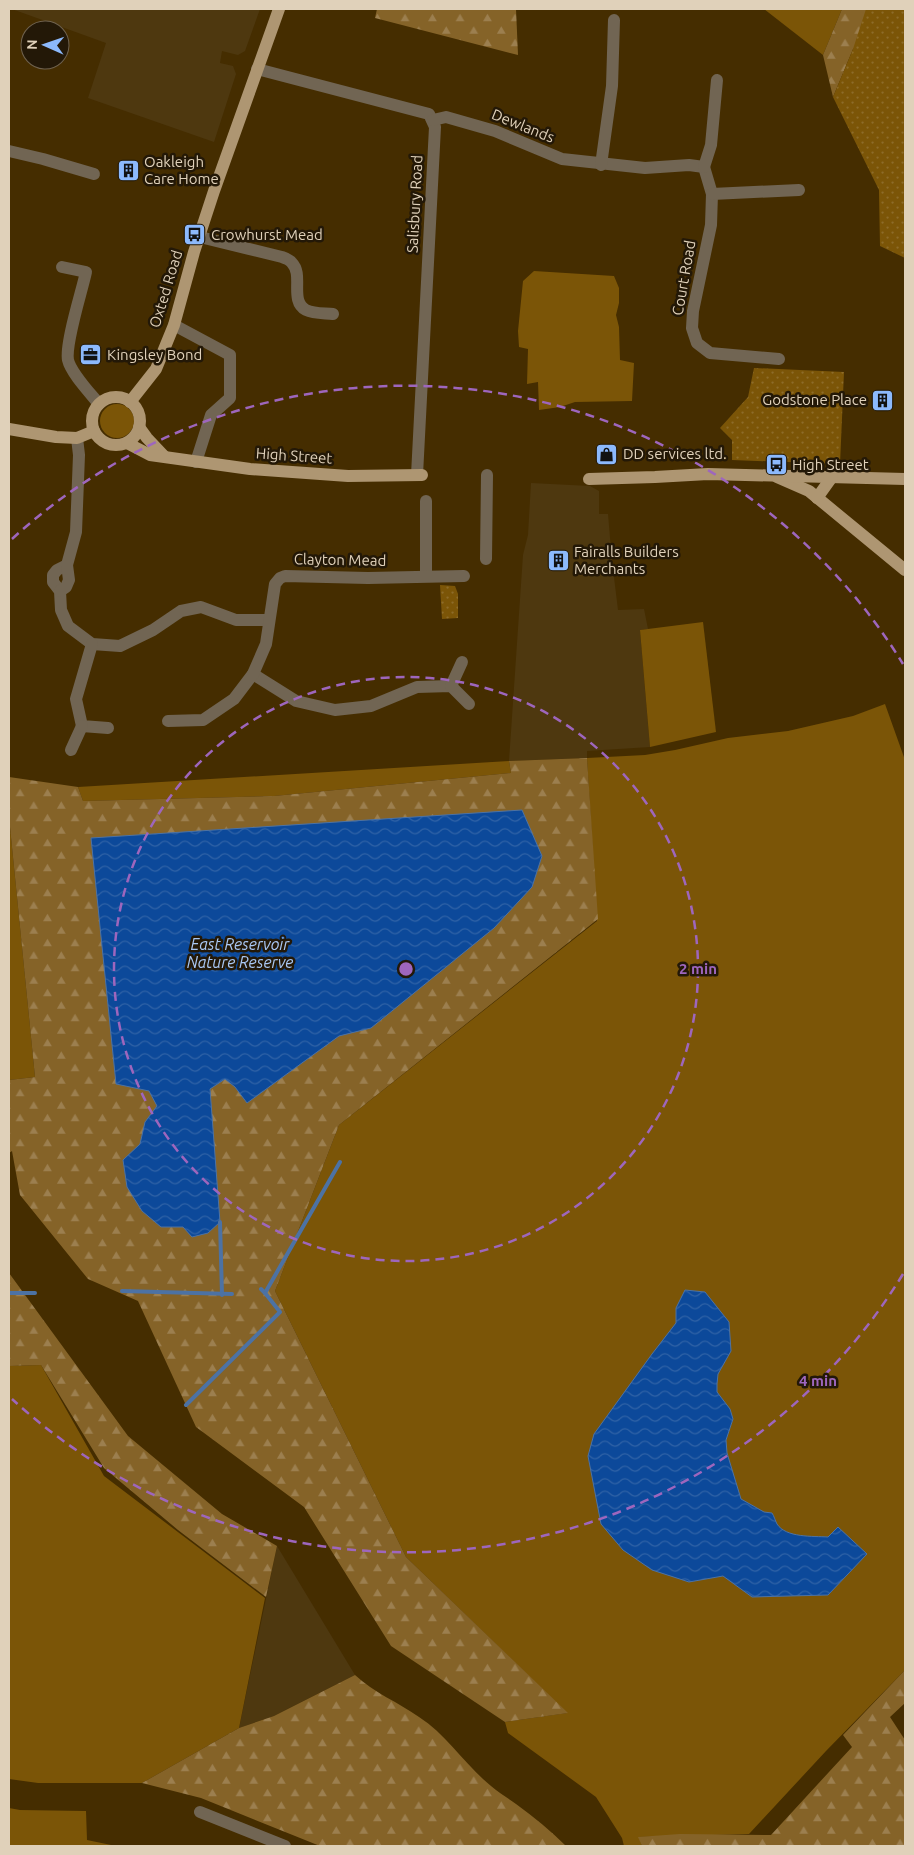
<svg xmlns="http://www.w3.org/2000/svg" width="914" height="1855" font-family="Ubuntu,sans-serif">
  <defs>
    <pattern id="forest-firs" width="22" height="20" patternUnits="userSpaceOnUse" patternTransform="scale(1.25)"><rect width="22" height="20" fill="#856328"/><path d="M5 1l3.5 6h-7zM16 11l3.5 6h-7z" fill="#9c7f4f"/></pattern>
    <pattern id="park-dots" width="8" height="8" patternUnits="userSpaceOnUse" patternTransform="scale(1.25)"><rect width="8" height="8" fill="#7b5507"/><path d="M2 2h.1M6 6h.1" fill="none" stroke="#8d6c29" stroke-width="1.8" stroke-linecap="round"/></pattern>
    <pattern id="water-waves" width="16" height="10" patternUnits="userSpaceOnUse" patternTransform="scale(1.25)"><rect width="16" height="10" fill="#0c499a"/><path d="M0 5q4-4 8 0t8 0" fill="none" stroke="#2f62a6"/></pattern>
  </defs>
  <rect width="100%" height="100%" fill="#452d00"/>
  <!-- built -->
  <g fill="#4e380f">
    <path d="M 12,9 L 260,9 L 245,51 L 238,55 L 222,51 L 220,63 L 233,66 L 236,74 L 214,142 L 88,98 L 106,43 Z"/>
    <path d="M 531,483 L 590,486 L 599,491 L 599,514 L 608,514 L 612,561 L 618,610 L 644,609 L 648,629 L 640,630 L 650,747 L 587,751 L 587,758 L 509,761 L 523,555 L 528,535 Z"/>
    <path d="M 277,1546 L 355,1675 L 274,1716 L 239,1728 Z"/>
  </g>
  <!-- green -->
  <g fill="#7b5507">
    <path d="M 764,9 L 842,9 L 823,55 Z"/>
    <path d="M 534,271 L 614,276 L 619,288 L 619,303 L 616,315 L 619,327 L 620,360 L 634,363 L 632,401 L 575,402 L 560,407 L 539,410 L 538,382 L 527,384 L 528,349 L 519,347 L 518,331 L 523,281 Z"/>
    <circle cx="117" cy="421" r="17"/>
    <path d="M 703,622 L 716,732 L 650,747 L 640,630 Z"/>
    <path d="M 885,704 L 905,760 L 905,1670 L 826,1751 L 749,1834 L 639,1837 L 642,1846 L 624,1846 L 622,1838 L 596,1797 L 508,1733 L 505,1722 L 567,1713 L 406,1557 L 275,1291 L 339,1125 L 597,921 L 587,758 L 645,755 L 675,750 L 728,738 L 788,731 L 853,716 Z"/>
    <path d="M 509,761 L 511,773 L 274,796 L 83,801 L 78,787 Z"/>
    <path d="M 9,817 L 35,1077 L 9,1080 Z"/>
    <path d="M 41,1365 L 104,1476 L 265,1598 L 239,1728 L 142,1783 L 38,1783 L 9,1779 L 9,1366 Z"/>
    <path d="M 9,1808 L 20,1810 L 86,1811 L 87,1840 L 116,1846 L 9,1846 Z"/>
  </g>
  <!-- forest -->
  <g fill="url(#forest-firs)">
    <path d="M 377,9 L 516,9 L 518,55 L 375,18 Z"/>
    <path d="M 842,9 L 905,9 L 853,49 L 833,97 L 823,55 Z"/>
    <path d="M 587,758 L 598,919 L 339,1125 L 275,1291 L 406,1557 L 568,1713 L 505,1722 L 391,1646 L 304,1507 L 196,1427 L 138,1301 L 88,1279 L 20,1195 L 12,1151 L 9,1153 L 9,1080 L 35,1077 L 9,817 L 9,777 L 78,787 L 83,801 L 274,796 L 511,773 L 509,761 Z"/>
    <path d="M 9,1273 L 128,1436 L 222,1514 L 277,1546 L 266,1597 L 178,1530 L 104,1468 L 41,1365 L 9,1366 Z"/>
    <path d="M 905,1670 L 905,1703 L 890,1717 L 905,1740 L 905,1846 L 642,1846 L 638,1837 L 680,1834 L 771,1835 L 852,1747 L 843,1735 Z"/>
    <path d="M 355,1675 C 374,1693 398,1702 419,1717 C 447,1735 465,1765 491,1786 C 499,1793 508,1798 516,1804 C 534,1817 551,1831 566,1846 L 320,1846 L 201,1798 L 142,1783 L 239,1728 L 274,1716 Z"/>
  </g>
  <!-- park -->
  <g fill="url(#park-dots)">
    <path d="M 866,9 L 905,9 L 905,258 L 880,246 L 879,190 L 833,97 L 853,49 Z"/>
    <path d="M 754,368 L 844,372 L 840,464 L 732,460 L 732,440 L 720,428 L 748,397 Z"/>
    <path d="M 440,585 L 455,586 L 458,594 L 458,618 L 442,619 Z"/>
  </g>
  <!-- water -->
  <g fill="url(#water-waves)" stroke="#4c72a4">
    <path d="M 522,810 L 542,856 L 532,887 L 494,928 L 371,1028 L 339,1036 L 247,1103 L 235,1087 L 225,1079 L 210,1089 L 220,1222 L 208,1233 L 192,1237 L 183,1227 L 161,1227 L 142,1211 L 127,1187 L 123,1160 L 140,1144 L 145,1122 L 157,1106 L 149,1091 L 116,1084 L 91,838 Z"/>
    <path d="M 685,1290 L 705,1292 L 729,1322 L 731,1351 L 718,1374 L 717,1384 L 717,1392 L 730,1409 L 733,1419 L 726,1440 L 727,1453 L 741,1499 L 764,1512 L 772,1513 C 774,1516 775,1520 777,1524 C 786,1538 813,1536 828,1537 L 838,1527 L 867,1554 L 828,1595 L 752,1597 L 723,1576 L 689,1582 L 652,1570 L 623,1550 L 601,1524 L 588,1456 L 594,1434 L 652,1354 L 676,1323 L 676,1308 Z"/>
  </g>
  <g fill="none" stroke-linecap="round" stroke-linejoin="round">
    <!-- stream -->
    <g stroke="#4c72a4" stroke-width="4">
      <path d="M 220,1222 L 222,1295"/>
      <path d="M 261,1289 L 265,1293 L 340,1162"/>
      <path d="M 122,1291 L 232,1294"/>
      <path d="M 9,1293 L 35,1293"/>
      <path d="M 186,1405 L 280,1312 L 265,1293"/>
    </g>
    <!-- minor -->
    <g stroke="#716553" stroke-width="12">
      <path d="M 257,69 L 429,114 L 435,127 L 417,475"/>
      <path d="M 433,120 L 446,117 L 495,131 L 562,159 L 645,168 L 689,165 L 704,167 L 712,194 L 711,225 L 693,311 L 692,328 L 697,343 L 710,353 L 779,359"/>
      <path d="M 9,151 L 43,159 L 94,174"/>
      <path d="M 601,165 L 612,86 L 614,20"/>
      <path d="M 704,167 L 711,145 L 717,80"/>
      <path d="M 712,194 L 799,190"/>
      <path d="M 200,237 L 282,257 C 285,258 290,260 292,263 C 304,275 289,301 306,310 C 314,314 325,313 333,314"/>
      <path d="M 62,267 L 86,272 C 82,291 65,343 68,360 C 71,373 90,393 99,404"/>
      <path d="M 174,325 L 230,355 L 230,398 L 211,415 L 196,462"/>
      <path d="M 486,559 L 487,475"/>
      <path d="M 67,565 L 57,570 L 53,575 L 53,582 L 60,591 L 61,610 L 68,626 L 92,644 L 120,646 L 153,630 L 181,611 L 201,607 L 236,620 L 269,620"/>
      <path d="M 426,576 L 426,501"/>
      <path d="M 60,591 L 66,587 L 69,580 L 67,565 L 76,532 L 79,455 L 77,438"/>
      <path d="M 92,644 L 76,699 L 82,726 L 108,728"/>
      <path d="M 253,674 L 296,701 L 335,710 L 371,706 L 417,687 L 451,686 L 469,704"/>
      <path d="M 451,686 L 462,662"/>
      <path d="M 168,721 L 203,720 L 234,699 L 253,674 L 266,644 L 275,584 L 280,578 L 285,576 L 368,578 L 464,576"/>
      <path d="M 71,750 L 82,726"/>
      <path d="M 200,1812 L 285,1846"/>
    </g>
    <!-- major -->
    <g stroke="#ae9672" stroke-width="12">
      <circle cx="116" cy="421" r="24"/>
      <path d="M 130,402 L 156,369 L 174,325 L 194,252 L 214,191 L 279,9"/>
      <path d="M 139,427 L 147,438 L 164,456"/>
      <path d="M 9,429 L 56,437 L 77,438 L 94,431"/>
      <path d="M 127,443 L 150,455 L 250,469 L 348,476 L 422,475"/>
      <path d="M 777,477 L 809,491 L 905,570"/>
      <path d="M 589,479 L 655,477 L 708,474 L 905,479"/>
      <path d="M 817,498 L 832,477"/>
    </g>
  </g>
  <!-- distance rings -->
  <g fill="none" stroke="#9e66bd" stroke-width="2.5" stroke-dasharray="9 6">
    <circle cx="406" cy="969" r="292"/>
    <path d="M903 1274A583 583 0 0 1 12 1399M12 539A583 583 0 0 1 903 664"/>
  </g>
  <!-- icons -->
  <defs>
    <symbol id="building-square" viewBox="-11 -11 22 22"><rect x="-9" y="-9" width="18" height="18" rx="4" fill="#8cb9fc" stroke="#231807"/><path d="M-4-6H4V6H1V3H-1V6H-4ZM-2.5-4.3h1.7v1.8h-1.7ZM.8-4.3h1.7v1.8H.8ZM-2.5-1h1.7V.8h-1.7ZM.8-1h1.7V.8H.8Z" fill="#111"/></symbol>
    <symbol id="bus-square" viewBox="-11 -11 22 22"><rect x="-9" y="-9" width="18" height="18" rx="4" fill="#8cb9fc" stroke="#231807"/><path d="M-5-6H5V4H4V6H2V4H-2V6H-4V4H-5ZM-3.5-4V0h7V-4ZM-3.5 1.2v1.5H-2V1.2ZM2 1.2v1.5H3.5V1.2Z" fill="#111"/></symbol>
    <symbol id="office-square" viewBox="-11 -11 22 22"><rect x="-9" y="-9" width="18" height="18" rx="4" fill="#8cb9fc" stroke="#231807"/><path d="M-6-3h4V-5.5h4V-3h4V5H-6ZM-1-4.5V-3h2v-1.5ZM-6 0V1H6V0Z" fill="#111"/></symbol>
    <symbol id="shop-square" viewBox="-11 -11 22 22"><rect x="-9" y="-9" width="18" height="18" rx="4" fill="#8cb9fc" stroke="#231807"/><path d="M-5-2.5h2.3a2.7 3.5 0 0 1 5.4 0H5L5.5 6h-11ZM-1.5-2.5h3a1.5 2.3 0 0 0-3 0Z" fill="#111"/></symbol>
  </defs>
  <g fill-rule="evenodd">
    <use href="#building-square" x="116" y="158" width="25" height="25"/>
    <use href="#bus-square" x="182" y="222" width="25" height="25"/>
    <use href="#office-square" x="78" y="342" width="25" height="25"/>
    <use href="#building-square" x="870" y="388" width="25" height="25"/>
    <use href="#shop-square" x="594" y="442" width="25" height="25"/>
    <use href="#bus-square" x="764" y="452" width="25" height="25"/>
    <use href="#building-square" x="546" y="548" width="25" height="25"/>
  </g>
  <g text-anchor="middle" stroke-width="5" stroke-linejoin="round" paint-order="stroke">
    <!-- street labels -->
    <g font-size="15" fill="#e0d1ba" stroke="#231807">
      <text transform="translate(523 126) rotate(22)" y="5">Dewlands</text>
      <text transform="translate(415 204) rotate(-87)" y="5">Salisbury Road</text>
      <text transform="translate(684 278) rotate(-80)" y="5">Court Road</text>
      <text transform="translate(166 289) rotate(-73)" y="5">Oxted Road</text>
      <text transform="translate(294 456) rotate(4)" y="5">High Street</text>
      <text transform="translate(340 560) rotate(1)" y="5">Clayton Mead</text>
    </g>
    <!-- poi labels -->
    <g font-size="15" fill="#e0d1ba" stroke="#231807" text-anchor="start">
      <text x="144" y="167">Oakleigh<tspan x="144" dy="17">Care Home</tspan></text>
      <text x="211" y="240">Crowhurst Mead</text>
      <text x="107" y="360">Kingsley Bond</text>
      <text x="867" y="405" text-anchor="end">Godstone Place</text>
      <text x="623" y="459">DD services ltd.</text>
      <text x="792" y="470">High Street</text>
      <text x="574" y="557">Fairalls Builders<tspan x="574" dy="17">Merchants</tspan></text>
    </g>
    <!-- water labels -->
    <g font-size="16" font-style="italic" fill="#a9c7f3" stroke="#231807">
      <text x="240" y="950">East Reservoir<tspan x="240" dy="18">Nature Reserve</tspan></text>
    </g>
  </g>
  <circle cx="406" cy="969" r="8" fill="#9e66bd" stroke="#231807" stroke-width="2.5"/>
  <g font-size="15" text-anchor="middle" font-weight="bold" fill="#9e66bd" stroke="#231807" stroke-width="5" stroke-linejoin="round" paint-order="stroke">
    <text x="698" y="974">2 min</text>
    <text x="818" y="1386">4 min</text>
  </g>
  <!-- border -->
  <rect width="914" height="1855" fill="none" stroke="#e0d1ba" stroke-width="20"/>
  <!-- north arrow -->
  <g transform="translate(45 45) rotate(272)"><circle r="24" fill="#231807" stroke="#6f624f"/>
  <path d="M0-4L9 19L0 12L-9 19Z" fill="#8cb9fc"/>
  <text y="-8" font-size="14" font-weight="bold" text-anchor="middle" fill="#e0d1ba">N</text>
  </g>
</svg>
